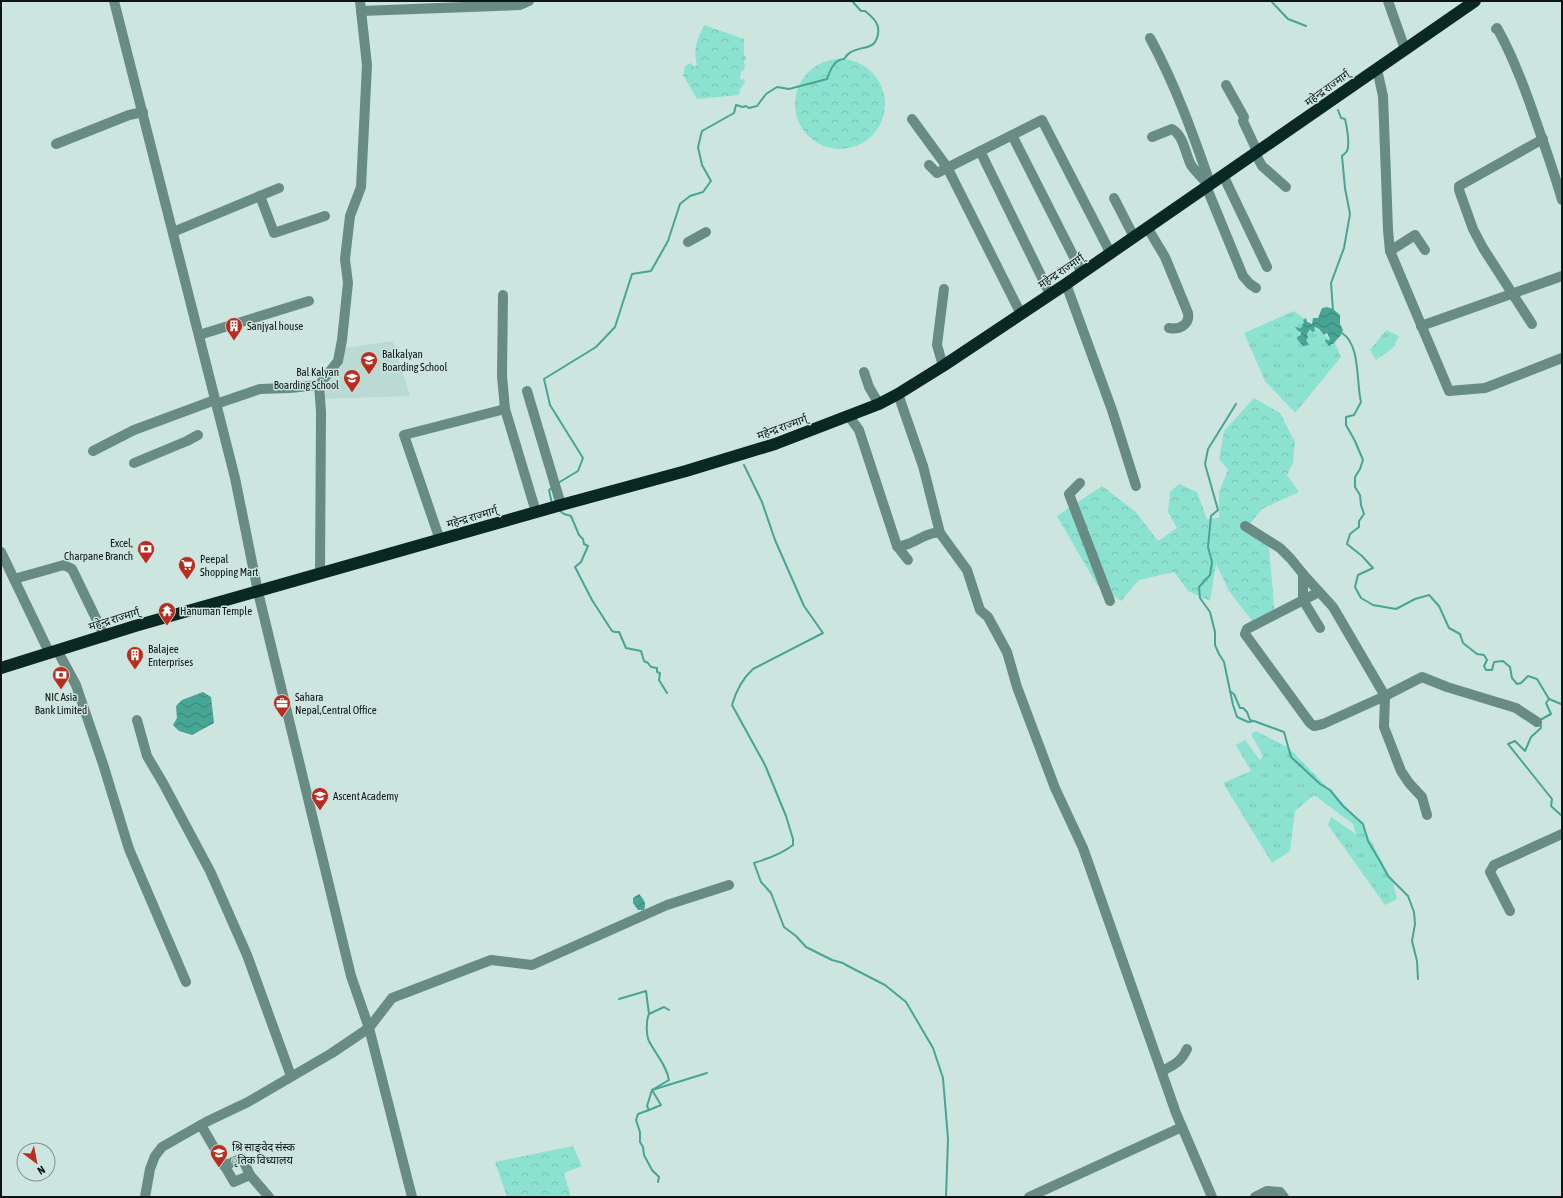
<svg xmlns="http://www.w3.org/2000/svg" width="1563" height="1198" font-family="'Asap Condensed','Noto Sans Devanagari',sans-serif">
  <defs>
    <pattern id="grass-tufts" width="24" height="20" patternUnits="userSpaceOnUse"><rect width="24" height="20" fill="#8ce2d1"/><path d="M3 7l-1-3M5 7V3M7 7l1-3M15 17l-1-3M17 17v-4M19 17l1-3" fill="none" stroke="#78c1b3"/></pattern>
    <pattern id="forest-crowns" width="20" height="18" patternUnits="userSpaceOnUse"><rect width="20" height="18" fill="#8ce2d1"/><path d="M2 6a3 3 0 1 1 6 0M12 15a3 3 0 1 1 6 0" fill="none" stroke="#78c1b3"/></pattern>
    <pattern id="water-waves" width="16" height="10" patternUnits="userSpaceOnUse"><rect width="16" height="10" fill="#46a594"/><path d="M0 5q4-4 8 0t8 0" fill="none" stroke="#398578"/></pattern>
  </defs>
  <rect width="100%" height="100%" fill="#cde5df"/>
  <!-- built -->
  <path fill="#badad3" d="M 393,341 L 410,396 L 324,399 L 326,383 L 341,367 L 345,348 Z"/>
  <!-- grass -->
  <g fill="url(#grass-tufts)">
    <path d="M 1294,311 L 1335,343 L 1341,357 L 1295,413 L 1265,381 L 1244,333 Z"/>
    <path d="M 1386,330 L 1399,336 L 1393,348 L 1376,360 L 1370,350 Z"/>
    <path d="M 1256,731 L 1289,748 L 1363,824 L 1360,821 L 1393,882 L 1397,899 L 1385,905 L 1328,825 L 1331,817 L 1356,834 L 1353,824 L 1314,795 L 1295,811 L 1290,851 L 1272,863 L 1223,783 L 1251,771 L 1236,745 L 1245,740 L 1260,760 L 1263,756 L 1251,734 Z"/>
  </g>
  <!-- forest -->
  <g fill="url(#forest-crowns)">
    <path d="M 704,25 L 744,39 L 744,55 L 747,59 L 744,61 L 745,68 L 741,72 L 740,80 L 744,79 L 745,83 L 740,89 L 739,95 L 697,99 L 683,75 L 685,66 L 691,63 L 694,67 L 697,65 C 693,47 697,41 704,25 Z"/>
    <circle cx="840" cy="104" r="45"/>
    <path d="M 1254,398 L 1280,413 L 1295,442 L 1293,462 L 1287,475 L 1299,492 L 1262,509 L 1250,524 L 1268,535 L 1275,616 L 1253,622 L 1229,591 L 1216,564 L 1210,601 L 1188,591 L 1174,572 L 1139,580 L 1121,601 L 1097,585 L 1057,516 L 1102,486 L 1136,512 L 1158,541 L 1177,528 L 1168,512 L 1170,492 L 1179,484 L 1197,492 L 1207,519 L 1219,518 L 1219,492 L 1228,470 L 1219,459 L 1224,431 Z"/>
    <path d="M 573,1146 L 582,1166 L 564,1173 L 571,1197 L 507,1197 L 495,1162 Z"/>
  </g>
  <!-- water -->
  <g fill="url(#water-waves)">
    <path d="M 1327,307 L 1333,309 L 1340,315 L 1340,324 L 1343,330 L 1341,335 L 1333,344 L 1331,344 L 1330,347 L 1325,341 L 1326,339 L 1329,341 L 1330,339 L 1327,333 L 1324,335 L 1319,329 L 1315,327 L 1314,328 L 1315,331 L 1312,332 L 1310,329 L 1307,334 L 1308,338 L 1306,340 L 1309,345 L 1303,346 L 1297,339 L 1297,337 L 1301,335 L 1301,332 L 1298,331 L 1295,327 L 1301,328 L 1304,322 L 1303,320 L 1306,318 L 1307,322 L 1312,324 L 1313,318 L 1318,318 L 1322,308 Z"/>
    <path d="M 203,692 L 211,697 L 214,723 L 192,735 L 179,731 L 173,725 L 177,718 L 176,706 L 182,700 Z"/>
    <path d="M 639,894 C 644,900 647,903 644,910 L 638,910 L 633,903 L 633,898 Z"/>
  </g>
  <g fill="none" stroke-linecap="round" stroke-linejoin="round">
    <!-- stream -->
    <g stroke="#46a594" stroke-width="2">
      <path d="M 1271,1 L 1288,19 L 1306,26"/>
      <path d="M 1333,311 L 1331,283 L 1344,248 L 1350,214 L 1345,188 L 1342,156 C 1344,154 1346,153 1347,151 C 1350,144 1347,127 1345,119 L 1341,118 L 1338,110"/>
      <path d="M 1342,333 C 1361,345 1356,383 1361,402 L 1354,415 L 1346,417 L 1346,425 L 1355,441 L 1363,460 L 1360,469 L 1355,477 L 1355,487 L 1360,495 L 1361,505 L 1364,514 L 1359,521 L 1359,527 L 1350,534 L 1347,544 L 1362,556 L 1373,568 L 1358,575 L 1355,587 L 1361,598 L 1373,605 L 1396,609 L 1415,599 L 1429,595 L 1439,606 L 1449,628 L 1460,634 L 1463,643 L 1477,654 L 1484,655 L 1487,660 L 1484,666 L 1486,670 L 1492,670 L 1494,662 L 1503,661 L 1510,667 L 1512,678 L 1517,684 L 1521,683 L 1528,676 L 1537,679 L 1549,699 L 1561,704 L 1562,703"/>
      <path d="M 1236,404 L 1208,449 L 1205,464 L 1218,510 L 1211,516 L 1208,547 L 1212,562 L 1210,575 L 1199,587 L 1200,598 L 1210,612 L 1215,632 L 1215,645 L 1219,654 L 1224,662 L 1233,705 L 1237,717 L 1248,722 L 1254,721 L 1284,732 L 1291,757 L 1320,784 L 1330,790 L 1343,806 L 1363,824 L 1368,841 L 1381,863 L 1388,876 L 1408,896 L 1414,912 L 1415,924 L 1412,941 L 1417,961 L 1418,979"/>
      <path d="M 744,465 L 762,502 L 775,540 L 804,606 L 823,633 L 753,669 C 742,679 736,691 732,705 L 765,765 L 786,816 L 793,839 L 793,845 C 782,854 767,859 754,863 L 761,882 L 771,893 L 784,927 L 796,936 L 806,947 L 832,960 L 843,963 L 846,965 L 885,985 L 906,1002 L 933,1048 L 943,1078 L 948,1139 L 946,1197"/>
      <path d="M 558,483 L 578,471 L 583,458 L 550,405 L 544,379 L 596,347 L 615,327 L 632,274 L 651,271 L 668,241 L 680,204 L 690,196 L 703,192 L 711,181 L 702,165 L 698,147 L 702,131 L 734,113 L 736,105 L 743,107 L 746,106 L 749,108 L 757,106 L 766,94 L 777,87 L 789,89 L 827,79 C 830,71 834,59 844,59 C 846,56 849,53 851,52 C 863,45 875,51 878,34 C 880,23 873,18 865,11 L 861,11 L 852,1"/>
      <path d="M 552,504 L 549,490 L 553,487"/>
      <path d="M 560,511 L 564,514 L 571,516 L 579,535 L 583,539 L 584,544 L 588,546 L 581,562 L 575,567 L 592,600 L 612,631 L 615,632 L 619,632 L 626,648 L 641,651 L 644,661 L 648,663 L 651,667 L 657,668 L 657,672 L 660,673 L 659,680 L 667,693"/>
      <path d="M 1231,692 L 1234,694 L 1240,708 L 1243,708 L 1247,712 L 1250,720 L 1253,721"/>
      <path d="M 1549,699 L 1546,703 L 1551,714 L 1540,720 L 1541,728 L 1531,737 L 1525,751 L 1515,741 L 1508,744 L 1552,799 L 1551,806 L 1562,816"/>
      <path d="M 619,999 L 646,991 L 649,1014"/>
      <path d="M 649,1110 L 661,1105 L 652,1090 L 707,1073"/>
      <path d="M 658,1182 L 659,1177 L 652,1170 L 644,1155 L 643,1147 L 640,1142 L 640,1132 L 636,1120 L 638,1114 L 649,1110 L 647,1106 L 652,1090 L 669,1080 C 666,1064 656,1055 649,1041 C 646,1034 646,1020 649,1014 L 664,1007 L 669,1010"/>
    </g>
    <!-- minor -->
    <g stroke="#688c84" stroke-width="10">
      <path d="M 114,1 L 235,478 L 258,592 L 351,976 L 369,1028 L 412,1197"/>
      <path d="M 1388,1 L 1405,49"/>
      <path d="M 361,11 L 520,5 L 529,1"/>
      <path d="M 1496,29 L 1497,28 C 1514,58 1526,91 1537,124 C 1546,150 1555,175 1562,200"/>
      <path d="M 1150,38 C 1175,84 1193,134 1210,183"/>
      <path d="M 1377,69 L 1383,96 L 1388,230 L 1390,251 L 1449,391 L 1485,388 L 1562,358"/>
      <path d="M 1226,85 L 1244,117 L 1243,121 L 1257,151"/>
      <path d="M 912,119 L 947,167 L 1021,314"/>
      <path d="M 1012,135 L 1082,273"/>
      <path d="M 1152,137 L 1172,129 C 1184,136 1185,153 1191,165 C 1196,172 1202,178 1208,184"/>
      <path d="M 56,144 L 129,115 L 143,112"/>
      <path d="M 980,151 L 1050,294"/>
      <path d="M 1255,153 L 1262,166 L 1286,187"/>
      <path d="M 929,165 L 937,173 L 1042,120 L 1111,254"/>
      <path d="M 1223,175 L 1267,267"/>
      <path d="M 1206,186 L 1243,276 L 1250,284 L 1256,288"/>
      <path d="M 260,196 L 274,233 L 325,216"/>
      <path d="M 1114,198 L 1134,237"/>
      <path d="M 1147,227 L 1165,257 L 1188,313 C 1190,325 1179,330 1169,328"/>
      <path d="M 173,232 L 279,188"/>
      <path d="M 688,242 L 706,232"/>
      <path d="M 1390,251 L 1415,235 L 1425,250"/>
      <path d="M 1066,284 L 1112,410 L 1136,486"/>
      <path d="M 503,295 L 502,376 L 505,409 L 536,512"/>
      <path d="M 1532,324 L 1483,248 L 1473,229 L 1459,190 L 1459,186 L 1543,139"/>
      <path d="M 1421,326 L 1562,276"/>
      <path d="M 199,335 L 309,301"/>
      <path d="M 943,366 L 937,345 L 944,289"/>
      <path d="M 864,372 L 869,387 L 879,404"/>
      <path d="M 527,391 L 561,505"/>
      <path d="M 898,394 L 923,466 L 940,533 L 967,570 L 980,610 L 988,617 L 1007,652 L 1017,687 L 1055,788 L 1083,848 L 1176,1113 L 1212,1197"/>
      <path d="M 216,404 L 260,389 L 290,388 L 319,385"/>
      <path d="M 848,415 L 859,430 L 897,546 C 912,547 925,531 940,533"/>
      <path d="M 93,451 L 134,430 L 215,400"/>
      <path d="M 134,463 L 187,441 L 198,435"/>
      <path d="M 1080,483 L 1069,494 L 1110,601"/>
      <path d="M 1245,526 L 1280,548 L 1291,559 L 1303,574 L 1303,600 L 1320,628"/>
      <path d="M 440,540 L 404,435 L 505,409"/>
      <path d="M 897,546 L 908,560"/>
      <path d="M 1,552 L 49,652"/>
      <path d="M 320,574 L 321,412 L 319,385 L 338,361 L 342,340 L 348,283 L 345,259 L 350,216 L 361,187 L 367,65 L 360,1"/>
      <path d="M 1303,574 L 1333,607 L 1385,696 L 1422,677 L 1447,687 L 1516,708 L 1537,722"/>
      <path d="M 14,579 L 64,565 L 72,569 L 105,637"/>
      <path d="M 1319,592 L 1247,629 L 1245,634 L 1310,723 L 1314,726 L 1323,724 L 1385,696 L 1384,727 L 1401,771 L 1409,783 L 1422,797 L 1427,815"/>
      <path d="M 57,650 L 76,685 L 103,764 L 129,849 L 186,982"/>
      <path d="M 137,720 L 147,756 L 163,783 L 210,871 L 247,955 L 291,1076"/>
      <path d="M 1510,911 L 1490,872 L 1494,865 L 1562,834"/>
      <path d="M 1162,1071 C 1174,1065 1181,1062 1187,1049"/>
      <path d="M 201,1125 L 234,1182 L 250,1175"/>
      <path d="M 224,1166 L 242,1158 L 250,1175 L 269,1197"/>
      <path d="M 145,1197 L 150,1169 L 155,1156 L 162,1147 L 206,1122 L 248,1102 L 332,1053 L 369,1028 L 392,998 L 491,960 L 532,965 L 667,905 L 729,885"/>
      <path d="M 1029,1197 L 1182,1127"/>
      <path d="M 1255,1197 L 1267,1191 L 1280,1192 L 1284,1197"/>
    </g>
    <!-- highway -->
    <path stroke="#092823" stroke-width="12" d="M 1,668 L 135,626 L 561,505 L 686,471 L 775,444 L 879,404 L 898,394 L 943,366 L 1066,284 L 1475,1"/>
  </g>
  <!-- icons -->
  <defs>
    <symbol id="building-pin" viewBox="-11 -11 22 30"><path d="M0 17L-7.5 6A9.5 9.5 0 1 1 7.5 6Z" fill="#b92c1f" stroke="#cde5df"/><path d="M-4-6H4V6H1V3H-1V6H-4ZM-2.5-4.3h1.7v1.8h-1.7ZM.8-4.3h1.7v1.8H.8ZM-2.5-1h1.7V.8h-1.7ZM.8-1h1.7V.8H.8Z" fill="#fff"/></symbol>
    <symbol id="school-pin" viewBox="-11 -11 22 30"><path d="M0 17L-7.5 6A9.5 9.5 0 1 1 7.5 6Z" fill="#b92c1f" stroke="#cde5df"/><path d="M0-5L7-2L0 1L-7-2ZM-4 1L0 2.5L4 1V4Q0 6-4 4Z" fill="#fff"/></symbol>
    <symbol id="bank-pin" viewBox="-11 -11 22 30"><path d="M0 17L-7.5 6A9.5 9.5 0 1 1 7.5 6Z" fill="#b92c1f" stroke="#cde5df"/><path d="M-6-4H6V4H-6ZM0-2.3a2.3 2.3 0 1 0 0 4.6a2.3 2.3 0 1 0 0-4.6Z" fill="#fff"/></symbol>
    <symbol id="supermarket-pin" viewBox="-11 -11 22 30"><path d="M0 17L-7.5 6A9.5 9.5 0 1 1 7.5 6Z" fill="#b92c1f" stroke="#cde5df"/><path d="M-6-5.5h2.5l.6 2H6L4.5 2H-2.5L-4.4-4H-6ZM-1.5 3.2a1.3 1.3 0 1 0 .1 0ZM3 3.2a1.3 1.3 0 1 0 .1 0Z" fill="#fff"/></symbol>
    <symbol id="temple-pin" viewBox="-11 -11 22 30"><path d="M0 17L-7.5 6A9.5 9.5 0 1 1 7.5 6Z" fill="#b92c1f" stroke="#cde5df"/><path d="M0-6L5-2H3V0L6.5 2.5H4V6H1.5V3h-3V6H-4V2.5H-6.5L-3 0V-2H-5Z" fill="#fff"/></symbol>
    <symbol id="office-pin" viewBox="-11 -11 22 30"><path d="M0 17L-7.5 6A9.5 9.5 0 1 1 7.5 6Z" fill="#b92c1f" stroke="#cde5df"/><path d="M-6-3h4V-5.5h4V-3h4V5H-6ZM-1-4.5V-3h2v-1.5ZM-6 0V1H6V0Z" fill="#fff"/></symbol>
  </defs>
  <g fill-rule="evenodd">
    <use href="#building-pin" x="224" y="316" width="20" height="27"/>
    <use href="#school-pin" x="359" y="350" width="20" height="27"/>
    <use href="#school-pin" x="342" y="368" width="20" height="27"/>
    <use href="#bank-pin" x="136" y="539" width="20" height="27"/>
    <use href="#supermarket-pin" x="177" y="555" width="20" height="27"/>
    <use href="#temple-pin" x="157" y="601" width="20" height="27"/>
    <use href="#building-pin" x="125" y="645" width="20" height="27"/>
    <use href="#bank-pin" x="51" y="665" width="20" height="27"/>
    <use href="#office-pin" x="272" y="693" width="20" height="27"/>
    <use href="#school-pin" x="310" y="786" width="20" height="27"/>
    <use href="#school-pin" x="209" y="1143" width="20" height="27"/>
  </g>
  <g text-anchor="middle" stroke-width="3" stroke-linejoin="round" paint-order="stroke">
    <!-- street labels -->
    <g font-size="11" fill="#0c1513" stroke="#cde5df">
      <text transform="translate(1327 88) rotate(-36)" y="4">महेन्द्र राज्मार्ग्</text>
      <text transform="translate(1061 271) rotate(-34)" y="4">महेन्द्र राज्मार्ग्</text>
      <text transform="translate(782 427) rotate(-20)" y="4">महेन्द्र राज्मार्ग्</text>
      <text transform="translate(472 517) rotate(-16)" y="4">महेन्द्र राज्मार्ग्</text>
      <text transform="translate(114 619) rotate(-17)" y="4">महेन्द्र राज्मार्ग्</text>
    </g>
    <!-- poi labels -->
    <g font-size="11" fill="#0c1513" stroke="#cde5df" text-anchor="start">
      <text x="247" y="330">Sanjyal house</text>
      <text x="382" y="358">Balkalyan<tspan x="382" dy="13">Boarding School</tspan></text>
      <text x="339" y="376" text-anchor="end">Bal Kalyan<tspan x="339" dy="13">Boarding School</tspan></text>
      <text x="133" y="547" text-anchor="end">Excel,<tspan x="133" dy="13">Charpane Branch</tspan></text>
      <text x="200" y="563">Peepal<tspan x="200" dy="13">Shopping Mart</tspan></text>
      <text x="180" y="615">Hanuman Temple</text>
      <text x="148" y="653">Balajee<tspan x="148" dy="13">Enterprises</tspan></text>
      <text x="61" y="701" text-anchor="middle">NIC Asia<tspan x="61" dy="13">Bank Limited</tspan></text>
      <text x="295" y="701">Sahara<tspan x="295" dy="13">Nepal,Central Office</tspan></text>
      <text x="333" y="800">Ascent Academy</text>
      <text x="232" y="1151">श्रि साङ्वेद संस्क<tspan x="232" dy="13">ृतिक विध्यालय</tspan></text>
    </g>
  </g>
  <!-- border -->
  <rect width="1563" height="1198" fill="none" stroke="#0c1513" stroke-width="4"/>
  <!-- north arrow -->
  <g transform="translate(36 1162) rotate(148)"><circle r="19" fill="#cde5df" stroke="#80928d"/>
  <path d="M0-3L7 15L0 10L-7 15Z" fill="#b92c1f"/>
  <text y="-6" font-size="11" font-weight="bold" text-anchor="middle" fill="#0c1513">N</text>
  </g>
</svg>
